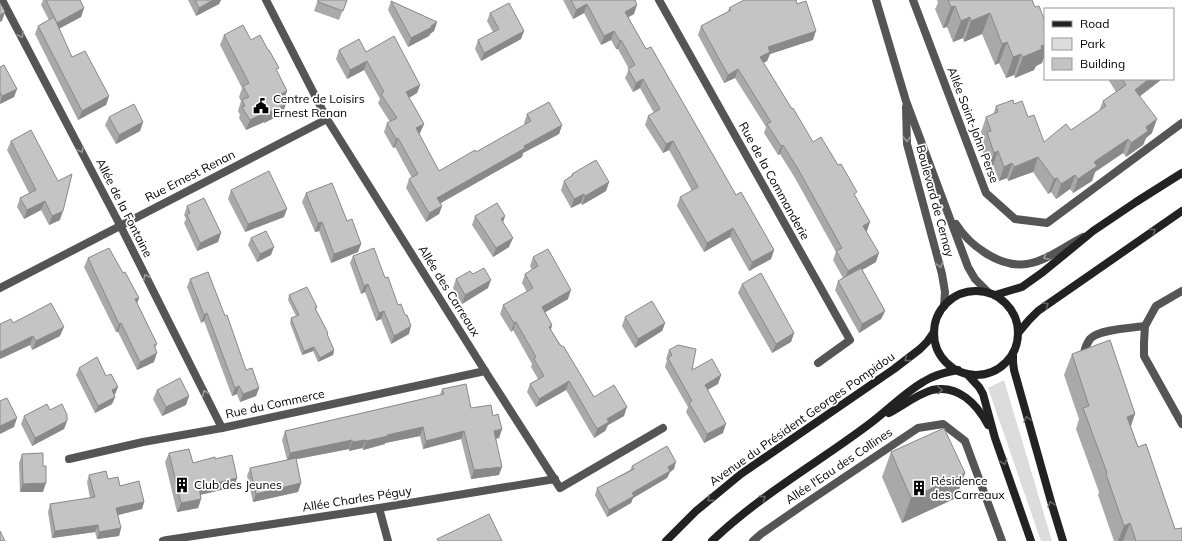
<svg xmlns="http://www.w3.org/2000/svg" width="1182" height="541" font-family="Mulish,sans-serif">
  <rect width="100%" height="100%" fill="#fff"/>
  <!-- green -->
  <path fill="#dcdcdc" d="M 1004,380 L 1052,541 L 1041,541 L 988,388 Z"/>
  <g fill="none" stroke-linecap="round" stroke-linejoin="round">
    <!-- service -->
    <g stroke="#555" stroke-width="8">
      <path d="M 1084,353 C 1085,348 1087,343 1090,339 C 1099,329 1132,328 1145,326"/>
      <path d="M 379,508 L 388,541"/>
    </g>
    <!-- minor -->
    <g stroke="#555" stroke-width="8">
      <path d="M 2,0 L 120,225 L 222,428"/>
      <path d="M 266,0 L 327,119 L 485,371 L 560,488 L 663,428"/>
      <path d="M 659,0 L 850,340 L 818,363"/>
      <path d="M 913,0 L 986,193 L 1015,219 L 1047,223 L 1182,123"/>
      <path d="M 0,288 L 327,119"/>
      <path d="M 1182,291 L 1156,306 L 1145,326 L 1144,342 L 1144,356 L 1182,424"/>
      <path d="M 69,459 L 143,442 L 222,428 L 485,371"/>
      <path d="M 163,541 L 167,540 L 379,508 L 555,479"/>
      <path d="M 753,541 L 761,534 L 803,505 L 918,428 L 943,424 L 965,441 L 1002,541"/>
    </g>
    <!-- tertiary -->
    <g stroke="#555" stroke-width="8">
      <path d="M 876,0 L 906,101 L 968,267 L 975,279 L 988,292"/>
      <path d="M 906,107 L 907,144 L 942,274 L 945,292 L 944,306"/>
      <path d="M 956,224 C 964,237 974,246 987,254 C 1027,278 1047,256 1083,237"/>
    </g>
    <!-- secondary -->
    <g stroke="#222" stroke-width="8">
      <circle cx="976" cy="333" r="42"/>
      <path d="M 995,295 L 1022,287 L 1043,272 L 1093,231 L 1136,202 L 1182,173"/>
      <path d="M 1019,332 L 1029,320 L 1038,311 L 1182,211"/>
      <path d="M 1013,353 L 1013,362 L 1014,370 L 1052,505 L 1063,541"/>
      <path d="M 967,374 L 979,387 L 983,394 L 995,438 L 1031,541"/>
      <path d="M 889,413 C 902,406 918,394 932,390 C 958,384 977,404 988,425"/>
      <path d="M 666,541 L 696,511 L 741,474 L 894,369 L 920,349 L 927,342 L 934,332"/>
      <path d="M 712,541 C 759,496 816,464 868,425 C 887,411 903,394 923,382 C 934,375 945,372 958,370"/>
    </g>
  </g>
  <!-- wall -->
  <g fill="#a9a9a9">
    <path d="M 43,0 L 80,0 L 84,8 L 81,17 L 59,29 L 72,57 L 109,96 L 106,105 L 78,120 L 35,34 L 38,26 L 49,20 L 41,5 Z"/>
    <path d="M 188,0 L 221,0 L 219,4 L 196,16 Z"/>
    <path d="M 318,0 L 347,0 L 339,20 L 314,11 Z"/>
    <path d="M 563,0 L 635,0 L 634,14 L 628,17 L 646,49 L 736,195 L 774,250 L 771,259 L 749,271 L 730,237 L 704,252 L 677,206 L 680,197 L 692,191 L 669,150 L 663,153 L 645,125 L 648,116 L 654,113 L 640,88 L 633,92 L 625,78 L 629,69 L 618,49 L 616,49 L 611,40 L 601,45 L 584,13 L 573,19 Z"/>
    <path d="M 937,0 L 1032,0 L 1035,7 L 1045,22 L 1045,54 L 1042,63 L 1036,66 L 1034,70 L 1015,78 L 1014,75 L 1006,78 L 999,63 L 995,65 L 982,34 L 964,42 L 963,38 L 953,42 L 947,27 L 943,28 L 935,9 L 938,3 Z"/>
    <path d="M 391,1 L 437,22 L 434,31 L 430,34 L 429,36 L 408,47 L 388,10 Z"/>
    <path d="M 729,8 L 813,40 L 770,54 L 767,61 L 763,63 L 813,142 L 856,197 L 867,231 L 866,231 L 876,262 L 862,270 L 885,311 L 881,319 L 859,333 L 835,290 L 838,281 L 843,278 L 833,260 L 836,252 L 795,178 L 780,154 L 778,155 L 764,133 L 766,127 L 735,78 L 724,83 L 698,35 L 701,26 L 728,12 Z"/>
    <path d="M 490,13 L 521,39 L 481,61 L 475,49 L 478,40 L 493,32 L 487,21 Z"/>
    <path d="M 224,35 L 251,40 L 277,72 L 287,91 L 284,99 L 286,104 L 282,114 L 264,123 L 264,122 L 246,130 L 239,118 L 240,115 L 238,111 L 241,101 L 239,97 L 242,88 L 220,45 Z"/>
    <path d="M 339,50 L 366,52 L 420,85 L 417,93 L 409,98 L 424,124 L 420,133 L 419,134 L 439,171 L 476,152 L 525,125 L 524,123 L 527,114 L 562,125 L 559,134 L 523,153 L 522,157 L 440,203 L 442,206 L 439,214 L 426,222 L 406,188 L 409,179 L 412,178 L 395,147 L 393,148 L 384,132 L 387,123 L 390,122 L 378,103 L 380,99 L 364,70 L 347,79 L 336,59 Z"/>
    <path d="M 0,67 L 17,89 L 14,97 L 0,104 Z"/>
    <path d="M 1108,79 L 1162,79 L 1140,96 L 1152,133 L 1146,138 L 1143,145 L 1126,157 L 1123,153 L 1095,172 L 1092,181 L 1073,193 L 1070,189 L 1056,199 L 1051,192 L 1048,194 L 1033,172 L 1008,181 L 1007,178 L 999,181 L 993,165 L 989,167 L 981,147 L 984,140 L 981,132 L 986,117 L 993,115 L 996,106 L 1014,104 L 1028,117 L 1044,142 L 1071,130 L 1099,111 L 1103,101 L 1116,92 Z"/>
    <path d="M 109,117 L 143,122 L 140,131 L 116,144 L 105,125 Z"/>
    <path d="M 11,141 L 60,220 L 49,225 L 41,210 L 24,219 L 17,207 L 20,198 L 29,193 L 7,150 Z"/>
    <path d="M 572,174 L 609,182 L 606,191 L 582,205 L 581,203 L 571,208 L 561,190 L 564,181 L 571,176 Z"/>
    <path d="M 231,190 L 284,217 L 245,232 L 228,199 Z"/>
    <path d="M 306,193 L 347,221 L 361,244 L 358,252 L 331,263 L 319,231 L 315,232 L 302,202 Z"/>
    <path d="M 187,206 L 221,233 L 218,242 L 197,251 L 184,223 L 186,219 L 184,215 Z"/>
    <path d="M 475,216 L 505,216 L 503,222 L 509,247 L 493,257 L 472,225 Z"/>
    <path d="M 251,238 L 271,255 L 257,262 L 248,245 Z"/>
    <path d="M 353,256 L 385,278 L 409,334 L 391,344 L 381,319 L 376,321 L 365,292 L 361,294 L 350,263 Z"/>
    <path d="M 533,257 L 568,299 L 545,312 L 552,325 L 551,330 L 594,397 L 624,416 L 608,425 L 605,431 L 594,438 L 566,390 L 536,407 L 527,392 L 530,384 L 538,379 L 531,367 L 532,364 L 513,330 L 511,332 L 500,314 L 503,305 L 527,292 L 522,283 L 525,274 L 532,270 L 530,266 Z"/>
    <path d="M 88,258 L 123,273 L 139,298 L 137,303 L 157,344 L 155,348 L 154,362 L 137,370 L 118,332 L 116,332 L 84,267 Z"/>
    <path d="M 473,274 L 488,288 L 462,304 L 453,288 L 456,279 Z"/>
    <path d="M 190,279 L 246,370 L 259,388 L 256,396 L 240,402 L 237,394 L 232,396 L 204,321 L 201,323 L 187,287 Z"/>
    <path d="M 742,284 L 794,333 L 791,342 L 772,353 L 738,293 Z"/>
    <path d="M 289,295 L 317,307 L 316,310 L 334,350 L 333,355 L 318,362 L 313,351 L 302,355 L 290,323 L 291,318 L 296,316 L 288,300 Z"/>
    <path d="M 625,317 L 665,323 L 662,331 L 635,348 L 622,326 Z"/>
    <path d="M 13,323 L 60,336 L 32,350 L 30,345 L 0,359 L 0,324 Z"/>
    <path d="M 669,350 L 692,370 L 721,375 L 718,384 L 708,390 L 723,433 L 704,443 L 686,412 L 688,407 L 665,367 L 667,360 L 666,359 Z"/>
    <path d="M 1072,354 L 1131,427 L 1138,447 L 1175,529 L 1182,541 L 1114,541 L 1098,495 L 1099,492 L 1076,429 L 1079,419 L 1064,375 Z"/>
    <path d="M 79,368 L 106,376 L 118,387 L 115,394 L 114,395 L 115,397 L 112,404 L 95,413 L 76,375 Z"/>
    <path d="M 442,389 L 471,408 L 493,416 L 502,429 L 499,438 L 496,439 L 499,475 L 471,479 L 461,439 L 423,449 L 420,436 L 385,443 L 385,444 L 363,450 L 362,448 L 349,451 L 349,449 L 296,459 L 301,483 L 298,492 L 253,502 L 247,476 L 250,468 L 287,460 L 282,440 L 285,431 L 440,395 Z"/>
    <path d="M 157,390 L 189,396 L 186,405 L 162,416 L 153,399 Z"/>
    <path d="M 50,410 L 67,421 L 64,429 L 32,446 L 21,424 L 24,416 Z"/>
    <path d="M 891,452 L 965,473 L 956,498 L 902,523 L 882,477 Z"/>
    <path d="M 169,453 L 193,463 L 215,459 L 237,478 L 234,487 L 200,495 L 201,499 L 198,508 L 177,512 L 165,462 Z"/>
    <path d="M 22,454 L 43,492 L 20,492 L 19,463 Z"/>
    <path d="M 632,466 L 674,469 L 670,472 L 667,478 L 633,498 L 631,503 L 607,517 L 595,495 L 597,488 L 630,470 Z"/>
    <path d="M 89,475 L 108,479 L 120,486 L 144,502 L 142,509 L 118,515 L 121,528 L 119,536 L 97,539 L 95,532 L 52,538 L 48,512 L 50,504 L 90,498 L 87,482 Z"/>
  </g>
  <!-- shaded-wall -->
  <g fill="#898989">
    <path d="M 213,0 L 221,0 L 219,4 L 196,16 L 199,8 Z"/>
    <path d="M 587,4 L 584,13 L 573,19 L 576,10 Z"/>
    <path d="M 637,5 L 634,14 L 622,21 L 625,12 Z"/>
    <path d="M 955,6 L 947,27 L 943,28 L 951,7 Z"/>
    <path d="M 84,8 L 81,17 L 54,31 L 57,23 Z"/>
    <path d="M 5,12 L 2,21 L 0,22 L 0,15 Z"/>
    <path d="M 990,13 L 982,34 L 964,42 L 971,21 Z"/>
    <path d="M 970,17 L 963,38 L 953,42 L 961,21 Z"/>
    <path d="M 437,22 L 434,31 L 430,34 L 429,36 L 408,47 L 411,38 Z"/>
    <path d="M 524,31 L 521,39 L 481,61 L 484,53 Z"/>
    <path d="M 614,31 L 611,40 L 601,45 L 604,36 Z"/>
    <path d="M 816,31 L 813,40 L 770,54 L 767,61 L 757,66 L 760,57 L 768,47 Z"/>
    <path d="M 621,40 L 618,49 L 616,49 L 620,41 Z"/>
    <path d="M 1007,42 L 999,63 L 995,65 L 1002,44 Z"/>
    <path d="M 1045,44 L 1045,54 L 1042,63 L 1036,66 L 1034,70 L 1015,78 L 1023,57 L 1041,46 Z"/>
    <path d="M 1021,54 L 1014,75 L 1006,78 L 1013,57 Z"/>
    <path d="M 367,61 L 364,70 L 347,79 L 350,70 Z"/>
    <path d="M 738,69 L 735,78 L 724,83 L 728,75 Z"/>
    <path d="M 643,79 L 640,88 L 633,92 L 636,83 Z"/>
    <path d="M 1149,79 L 1162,79 L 1130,104 L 1135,90 Z"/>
    <path d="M 420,85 L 417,93 L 403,101 L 406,92 Z"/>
    <path d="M 17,89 L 14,97 L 0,104 L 2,96 Z"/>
    <path d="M 287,91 L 283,101 L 281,94 Z"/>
    <path d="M 109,96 L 106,105 L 78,120 L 82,111 Z"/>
    <path d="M 286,104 L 282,114 L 264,123 L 268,113 Z"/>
    <path d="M 268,111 L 264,122 L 246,130 L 250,120 Z"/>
    <path d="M 1157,119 L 1152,133 L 1146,138 L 1143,145 L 1126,157 L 1131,143 L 1146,127 Z"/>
    <path d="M 143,122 L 140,131 L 116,144 L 119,135 Z"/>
    <path d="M 424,124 L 420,133 L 413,137 L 416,128 Z"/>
    <path d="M 562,125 L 559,134 L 523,153 L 522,157 L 434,207 L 437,198 L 524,146 Z"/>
    <path d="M 398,138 L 395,147 L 393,148 L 396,139 Z"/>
    <path d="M 1128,139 L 1123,153 L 1095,172 L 1092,181 L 1073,193 L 1078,179 L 1094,162 Z"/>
    <path d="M 673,141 L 669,150 L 663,153 L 666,144 Z"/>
    <path d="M 783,145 L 780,154 L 778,155 L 781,146 Z"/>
    <path d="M 998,151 L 993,165 L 989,167 L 994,153 Z"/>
    <path d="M 1038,157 L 1033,172 L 1008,181 L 1014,167 Z"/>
    <path d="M 1012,163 L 1007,178 L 999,181 L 1004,167 Z"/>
    <path d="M 1075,175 L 1070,189 L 1056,199 L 1061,184 Z"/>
    <path d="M 1057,178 L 1051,192 L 1048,194 L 1054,179 Z"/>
    <path d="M 609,182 L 606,191 L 582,205 L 585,196 Z"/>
    <path d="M 584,194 L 581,203 L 571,208 L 574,199 Z"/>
    <path d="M 45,201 L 41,210 L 24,219 L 27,210 Z"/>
    <path d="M 442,206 L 439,214 L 426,222 L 429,213 Z"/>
    <path d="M 287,209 L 284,217 L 245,232 L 248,224 Z"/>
    <path d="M 63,211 L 60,220 L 49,225 L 52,216 Z"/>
    <path d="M 505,216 L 502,225 L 501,219 Z"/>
    <path d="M 322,222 L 319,231 L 315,232 L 318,223 Z"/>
    <path d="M 870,222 L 867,231 L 860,235 L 863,226 Z"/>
    <path d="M 733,228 L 730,237 L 704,252 L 707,243 Z"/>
    <path d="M 221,233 L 218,242 L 197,251 L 200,243 Z"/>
    <path d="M 513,238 L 509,247 L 493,257 L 496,248 Z"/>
    <path d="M 361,244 L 358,252 L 331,263 L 334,254 Z"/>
    <path d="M 274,247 L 271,255 L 257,262 L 260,254 Z"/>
    <path d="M 774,250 L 771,259 L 749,271 L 752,262 Z"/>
    <path d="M 879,253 L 876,262 L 844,280 L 848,271 Z"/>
    <path d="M 491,280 L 488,288 L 462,304 L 465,295 Z"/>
    <path d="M 368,284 L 365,292 L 361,294 L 364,286 Z"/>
    <path d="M 571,290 L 568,299 L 539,316 L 542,307 Z"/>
    <path d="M 139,298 L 136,306 L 135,299 Z"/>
    <path d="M 384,311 L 381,319 L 376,321 L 379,313 Z"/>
    <path d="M 885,311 L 881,319 L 859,333 L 862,324 Z"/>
    <path d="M 207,313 L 204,321 L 201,323 L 204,315 Z"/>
    <path d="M 516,322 L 513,330 L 511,332 L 514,323 Z"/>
    <path d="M 121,323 L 118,332 L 116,332 L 119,324 Z"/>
    <path d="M 665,323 L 662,331 L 635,348 L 638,339 Z"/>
    <path d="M 552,325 L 549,334 L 549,327 Z"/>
    <path d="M 411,326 L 409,334 L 391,344 L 394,336 Z"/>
    <path d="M 64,327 L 60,336 L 32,350 L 36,341 Z"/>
    <path d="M 794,333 L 791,342 L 772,353 L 776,344 Z"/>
    <path d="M 33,336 L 30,345 L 0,359 L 0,352 Z"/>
    <path d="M 314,347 L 313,351 L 302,355 L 304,351 Z"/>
    <path d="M 334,350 L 333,355 L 318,362 L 320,358 Z"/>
    <path d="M 157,353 L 154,362 L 137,370 L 140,362 Z"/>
    <path d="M 721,375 L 718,384 L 701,393 L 705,385 Z"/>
    <path d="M 569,381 L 566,390 L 536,407 L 539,399 Z"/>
    <path d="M 239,386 L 237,394 L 232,396 L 235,388 Z"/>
    <path d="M 118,387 L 115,394 L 110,397 L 112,390 Z"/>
    <path d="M 259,388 L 256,396 L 240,402 L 243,394 Z"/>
    <path d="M 189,396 L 186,405 L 162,416 L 166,407 Z"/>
    <path d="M 115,397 L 112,404 L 95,413 L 98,406 Z"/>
    <path d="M 627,407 L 624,416 L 608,425 L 605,431 L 594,438 L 597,429 L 607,419 Z"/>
    <path d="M 1135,414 L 1128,435 L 1127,417 Z"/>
    <path d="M 17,418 L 14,427 L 0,434 L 0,426 Z"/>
    <path d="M 67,421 L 64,429 L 32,446 L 35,438 Z"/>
    <path d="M 726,424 L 723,433 L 704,443 L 707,434 Z"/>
    <path d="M 423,427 L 420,436 L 385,443 L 385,444 L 363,450 L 366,441 L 387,435 Z"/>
    <path d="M 502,429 L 499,438 L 491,439 L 494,431 Z"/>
    <path d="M 464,431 L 461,439 L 423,449 L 426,441 Z"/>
    <path d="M 352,440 L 349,449 L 287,461 L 290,453 Z"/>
    <path d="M 366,440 L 362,448 L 349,451 L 352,442 Z"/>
    <path d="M 676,462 L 674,469 L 670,472 L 667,478 L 633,498 L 631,503 L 607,517 L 609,510 L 668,467 Z"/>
    <path d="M 502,467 L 499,475 L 471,479 L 474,470 Z"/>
    <path d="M 965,473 L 956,498 L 902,523 L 911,498 Z"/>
    <path d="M 237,478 L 234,487 L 195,496 L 199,487 Z"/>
    <path d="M 46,483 L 43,492 L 20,492 L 23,484 Z"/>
    <path d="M 301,483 L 298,492 L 253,502 L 256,494 Z"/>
    <path d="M 201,499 L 198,508 L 177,512 L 181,503 Z"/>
    <path d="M 144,502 L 142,509 L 114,516 L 116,508 Z"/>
    <path d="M 1130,523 L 1123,541 L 1118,541 L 1124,526 Z"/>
    <path d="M 98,525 L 95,532 L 52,538 L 55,531 Z"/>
    <path d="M 121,528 L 119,536 L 97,539 L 99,532 Z"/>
  </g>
  <!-- building -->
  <g fill="#c4c4c4" stroke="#898989">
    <path d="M 46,0 L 80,0 L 84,8 L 57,23 Z"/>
    <path d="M 195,0 L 213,0 L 199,8 Z"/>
    <path d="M 318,0 L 347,0 L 343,11 L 318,2 Z"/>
    <path d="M 571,0 L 635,0 L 637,5 L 625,12 L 646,49 L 651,47 L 736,195 L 741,192 L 774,250 L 752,262 L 733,228 L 707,243 L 680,197 L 698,187 L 673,141 L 666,144 L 648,116 L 660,109 L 643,79 L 636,83 L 628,69 L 635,65 L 621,40 L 620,41 L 614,31 L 604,36 L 587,4 L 576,10 Z"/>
    <path d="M 744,0 L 796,0 L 797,4 L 806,1 L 816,31 L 768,47 L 770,52 L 760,57 L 792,109 L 793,108 L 813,142 L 821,137 L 838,165 L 841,164 L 857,192 L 854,194 L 870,222 L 863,226 L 879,253 L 848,271 L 836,251 L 842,248 L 798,169 L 783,145 L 781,146 L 767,124 L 771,122 L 738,69 L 728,75 L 701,26 L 731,10 L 729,8 Z"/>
    <path d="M 948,0 L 1032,0 L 1035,7 L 1039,6 L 1045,22 L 1045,27 L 1044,27 L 1045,31 L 1045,44 L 1041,46 L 1042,49 L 1023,57 L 1021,54 L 1013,57 L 1007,42 L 1002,44 L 990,13 L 971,21 L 970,17 L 961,21 L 955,6 L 951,7 Z"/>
    <path d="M 391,1 L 437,22 L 431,26 L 432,27 L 411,38 Z"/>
    <path d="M 0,3 L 5,12 L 0,15 Z"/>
    <path d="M 509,3 L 524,31 L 484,53 L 478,40 L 499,29 L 490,13 Z"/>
    <path d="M 54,17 L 72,57 L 85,51 L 109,96 L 82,111 L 38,26 Z"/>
    <path d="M 243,25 L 251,40 L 260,35 L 268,50 L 269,50 L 279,68 L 276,69 L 287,91 L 281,94 L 286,104 L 268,113 L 268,111 L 250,120 L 242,107 L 245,106 L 242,100 L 249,97 L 243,86 L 249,83 L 224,35 Z"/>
    <path d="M 394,36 L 420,85 L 406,92 L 424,124 L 416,128 L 439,171 L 475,150 L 476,152 L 531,121 L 527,114 L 549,102 L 562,125 L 524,146 L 525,148 L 437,198 L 442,206 L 429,213 L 409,179 L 418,174 L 398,138 L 396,139 L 387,123 L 397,118 L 381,94 L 384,92 L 367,61 L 350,70 L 339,50 L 359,39 L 366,52 Z"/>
    <path d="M 4,65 L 17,89 L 2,96 L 0,92 L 0,67 Z"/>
    <path d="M 1122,79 L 1149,79 L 1135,90 L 1157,119 L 1146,127 L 1148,131 L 1131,143 L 1128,139 L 1094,162 L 1097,166 L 1078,179 L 1075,175 L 1061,184 L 1057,178 L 1054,179 L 1038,157 L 1014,167 L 1012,163 L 1004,167 L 998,151 L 994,153 L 987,132 L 991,131 L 986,117 L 998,112 L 996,106 L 1013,100 L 1014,104 L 1022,101 L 1028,117 L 1034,115 L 1044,142 L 1066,124 L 1071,130 L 1106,106 L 1103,101 L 1126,85 Z"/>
    <path d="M 134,104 L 143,122 L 119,135 L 109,117 Z"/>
    <path d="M 31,130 L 58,181 L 72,174 L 63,211 L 52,216 L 45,201 L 27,210 L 20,198 L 36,190 L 11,141 Z"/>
    <path d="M 596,160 L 609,182 L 585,196 L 584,194 L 574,199 L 564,181 L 573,175 L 572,174 Z"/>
    <path d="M 269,171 L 287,209 L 248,224 L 231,190 Z"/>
    <path d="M 332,183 L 347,221 L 352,219 L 361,244 L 334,254 L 322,222 L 318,223 L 306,193 Z"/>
    <path d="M 204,198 L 221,233 L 200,243 L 187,215 L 190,213 L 187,206 Z"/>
    <path d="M 497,203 L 505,216 L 501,219 L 513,238 L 496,248 L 475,216 Z"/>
    <path d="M 266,231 L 274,247 L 260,254 L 251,238 Z"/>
    <path d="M 109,248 L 123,273 L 125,272 L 139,298 L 135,299 L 157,344 L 154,345 L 157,353 L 140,362 L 121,323 L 119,324 L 88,258 Z"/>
    <path d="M 374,248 L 385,278 L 388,277 L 398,305 L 401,304 L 405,315 L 407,315 L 411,326 L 394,336 L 384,311 L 379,313 L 368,284 L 364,286 L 353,256 Z"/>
    <path d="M 548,249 L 571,290 L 542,307 L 552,325 L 549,327 L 560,345 L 564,347 L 594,397 L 614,385 L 627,407 L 607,419 L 609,422 L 597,429 L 569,381 L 539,399 L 530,384 L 544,376 L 534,359 L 536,357 L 516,322 L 514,323 L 503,305 L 533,288 L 525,274 L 538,266 L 533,257 Z"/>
    <path d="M 484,268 L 491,280 L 465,295 L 456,279 L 470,271 L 473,274 Z"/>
    <path d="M 861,268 L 885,311 L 862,324 L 838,281 Z"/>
    <path d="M 208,272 L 225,316 L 227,315 L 246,370 L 252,368 L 259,388 L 243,394 L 239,386 L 235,388 L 207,313 L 204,315 L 190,279 Z"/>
    <path d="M 761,273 L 794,333 L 776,344 L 742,284 Z"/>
    <path d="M 307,287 L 317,307 L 315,308 L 328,333 L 327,334 L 334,350 L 320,358 L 314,347 L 304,351 L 291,318 L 299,315 L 289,295 Z"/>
    <path d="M 652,301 L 665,323 L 638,339 L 625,317 Z"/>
    <path d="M 51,303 L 64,327 L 36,341 L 33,336 L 0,352 L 0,324 L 11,319 L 13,323 Z"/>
    <path d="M 1110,340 L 1135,414 L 1127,417 L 1138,447 L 1146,444 L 1175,529 L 1182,528 L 1182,541 L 1136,541 L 1130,523 L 1124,526 L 1106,474 L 1107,473 L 1083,408 L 1089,406 L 1072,354 Z"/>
    <path d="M 678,345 L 696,349 L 692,370 L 712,359 L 721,375 L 705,385 L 726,424 L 707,434 L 689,403 L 692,401 L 668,358 L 672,355 L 669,350 Z"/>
    <path d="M 97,357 L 106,376 L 111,374 L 118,387 L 112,390 L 115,397 L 98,406 L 79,368 Z"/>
    <path d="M 180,378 L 189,396 L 166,407 L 157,390 Z"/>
    <path d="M 466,384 L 471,408 L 491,405 L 493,416 L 498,414 L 502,429 L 494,431 L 502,467 L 474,470 L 464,431 L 426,441 L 423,427 L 387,435 L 388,436 L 366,441 L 366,440 L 352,442 L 352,440 L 290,453 L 285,431 L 444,394 L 442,389 Z"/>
    <path d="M 7,398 L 17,418 L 0,426 L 0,401 Z"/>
    <path d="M 47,404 L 50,410 L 62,404 L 67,415 L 67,421 L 35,438 L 24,416 Z"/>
    <path d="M 944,428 L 965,473 L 911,498 L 891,452 Z"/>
    <path d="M 667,446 L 676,462 L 668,467 L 670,471 L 632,493 L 634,496 L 609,510 L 597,488 L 634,469 L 632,466 Z"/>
    <path d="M 189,449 L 193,463 L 215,457 L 215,459 L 232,455 L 237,478 L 199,487 L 201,499 L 181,503 L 169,453 Z"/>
    <path d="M 43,453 L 43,466 L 46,466 L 46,483 L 23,484 L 22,454 Z"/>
    <path d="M 296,458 L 301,483 L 256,494 L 250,468 Z"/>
    <path d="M 106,471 L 108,479 L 118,477 L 120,486 L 139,481 L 144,502 L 116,508 L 121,528 L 99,532 L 98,525 L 55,531 L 50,504 L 95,497 L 89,475 Z"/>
    <path d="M 489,514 L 502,541 L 438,541 L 437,539 Z"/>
    <path d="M 0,531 L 5,541 L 0,541 Z"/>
  </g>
  <!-- one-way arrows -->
  <defs><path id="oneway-chevron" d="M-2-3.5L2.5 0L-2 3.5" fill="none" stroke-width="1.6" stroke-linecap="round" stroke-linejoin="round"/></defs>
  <g stroke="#999">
    <use href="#oneway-chevron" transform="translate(21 35) rotate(62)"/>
    <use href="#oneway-chevron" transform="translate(907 139) rotate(87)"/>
    <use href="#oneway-chevron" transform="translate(81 150) rotate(62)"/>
    <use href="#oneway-chevron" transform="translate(1046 257) rotate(153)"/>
    <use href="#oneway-chevron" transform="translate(940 265) rotate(75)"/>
    <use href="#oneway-chevron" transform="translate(146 277) rotate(-117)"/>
    <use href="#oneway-chevron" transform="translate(205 393) rotate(-117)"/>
  </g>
  <g stroke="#646464">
    <use href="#oneway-chevron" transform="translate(1153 231) rotate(-35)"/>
    <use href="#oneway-chevron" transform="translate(1046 305) rotate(-35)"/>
    <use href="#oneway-chevron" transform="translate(907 359) rotate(142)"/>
    <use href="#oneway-chevron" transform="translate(940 390) rotate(-1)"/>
    <use href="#oneway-chevron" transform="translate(1027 419) rotate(-106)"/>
    <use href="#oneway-chevron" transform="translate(1004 462) rotate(71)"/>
    <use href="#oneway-chevron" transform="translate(763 498) rotate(-37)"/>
    <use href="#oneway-chevron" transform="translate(710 499) rotate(139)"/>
    <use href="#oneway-chevron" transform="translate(1051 504) rotate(-106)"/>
  </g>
  <!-- icons -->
  <defs>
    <symbol id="civic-bare" viewBox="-9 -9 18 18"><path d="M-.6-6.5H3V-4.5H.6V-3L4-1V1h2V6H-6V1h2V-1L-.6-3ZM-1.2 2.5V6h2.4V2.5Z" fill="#000" stroke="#fff" stroke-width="2.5" paint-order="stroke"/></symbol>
    <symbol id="building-bare" viewBox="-9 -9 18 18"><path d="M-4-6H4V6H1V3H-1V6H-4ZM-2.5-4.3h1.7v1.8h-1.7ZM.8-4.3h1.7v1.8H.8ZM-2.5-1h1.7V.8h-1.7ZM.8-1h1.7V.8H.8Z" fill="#000" stroke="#fff" stroke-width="2.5" paint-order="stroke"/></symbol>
  </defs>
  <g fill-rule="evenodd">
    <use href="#civic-bare" x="250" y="95" width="22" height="22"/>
    <use href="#building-bare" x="171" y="474" width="22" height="22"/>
    <use href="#building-bare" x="908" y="477" width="22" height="22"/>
  </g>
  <g text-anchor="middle" stroke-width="3.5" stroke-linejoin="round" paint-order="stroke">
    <!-- poi labels -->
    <g font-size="12" fill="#000" stroke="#fff" text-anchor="start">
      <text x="273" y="103">Centre de Loisirs<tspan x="273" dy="14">Ernest Renan</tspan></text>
      <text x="931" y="485">Résidence<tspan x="931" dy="14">des Carreaux</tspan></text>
      <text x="194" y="489">Club des Jeunes</text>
    </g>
    <!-- street labels -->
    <g font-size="12" fill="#000" stroke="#fff">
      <text transform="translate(973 125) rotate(69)" y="4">Allée Saint-John Perse</text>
      <text transform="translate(190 176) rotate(-27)" y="4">Rue Ernest Renan</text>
      <text transform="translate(774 181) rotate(61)" y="4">Rue de la Commanderie</text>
      <text transform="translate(935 201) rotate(75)" y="4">Boulevard de Cernay</text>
      <text transform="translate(124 208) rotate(63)" y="4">Allée de la Fontaine</text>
      <text transform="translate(449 291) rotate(58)" y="4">Allée des Carreaux</text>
      <text transform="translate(275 404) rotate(-12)" y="4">Rue du Commerce</text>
      <text transform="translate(802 419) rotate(-35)" y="4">Avenue du Président Georges Pompidou</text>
      <text transform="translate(839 466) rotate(-34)" y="4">Allée l'Eau des Collines</text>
      <text transform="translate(357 499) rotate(-9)" y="4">Allée Charles Péguy</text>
    </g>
  </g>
  <!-- legend -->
  <rect x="1044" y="8" width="130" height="72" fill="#ffffff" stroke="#999999"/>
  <rect x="1052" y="21" width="20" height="6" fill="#222222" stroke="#999999"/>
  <text x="1080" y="28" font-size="12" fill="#000000">Road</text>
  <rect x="1052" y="38" width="20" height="12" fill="#dcdcdc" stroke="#999999"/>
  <text x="1080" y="48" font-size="12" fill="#000000">Park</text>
  <rect x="1052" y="58" width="20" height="12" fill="#c4c4c4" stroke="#999999"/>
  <text x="1080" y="68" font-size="12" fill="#000000">Building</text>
</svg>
